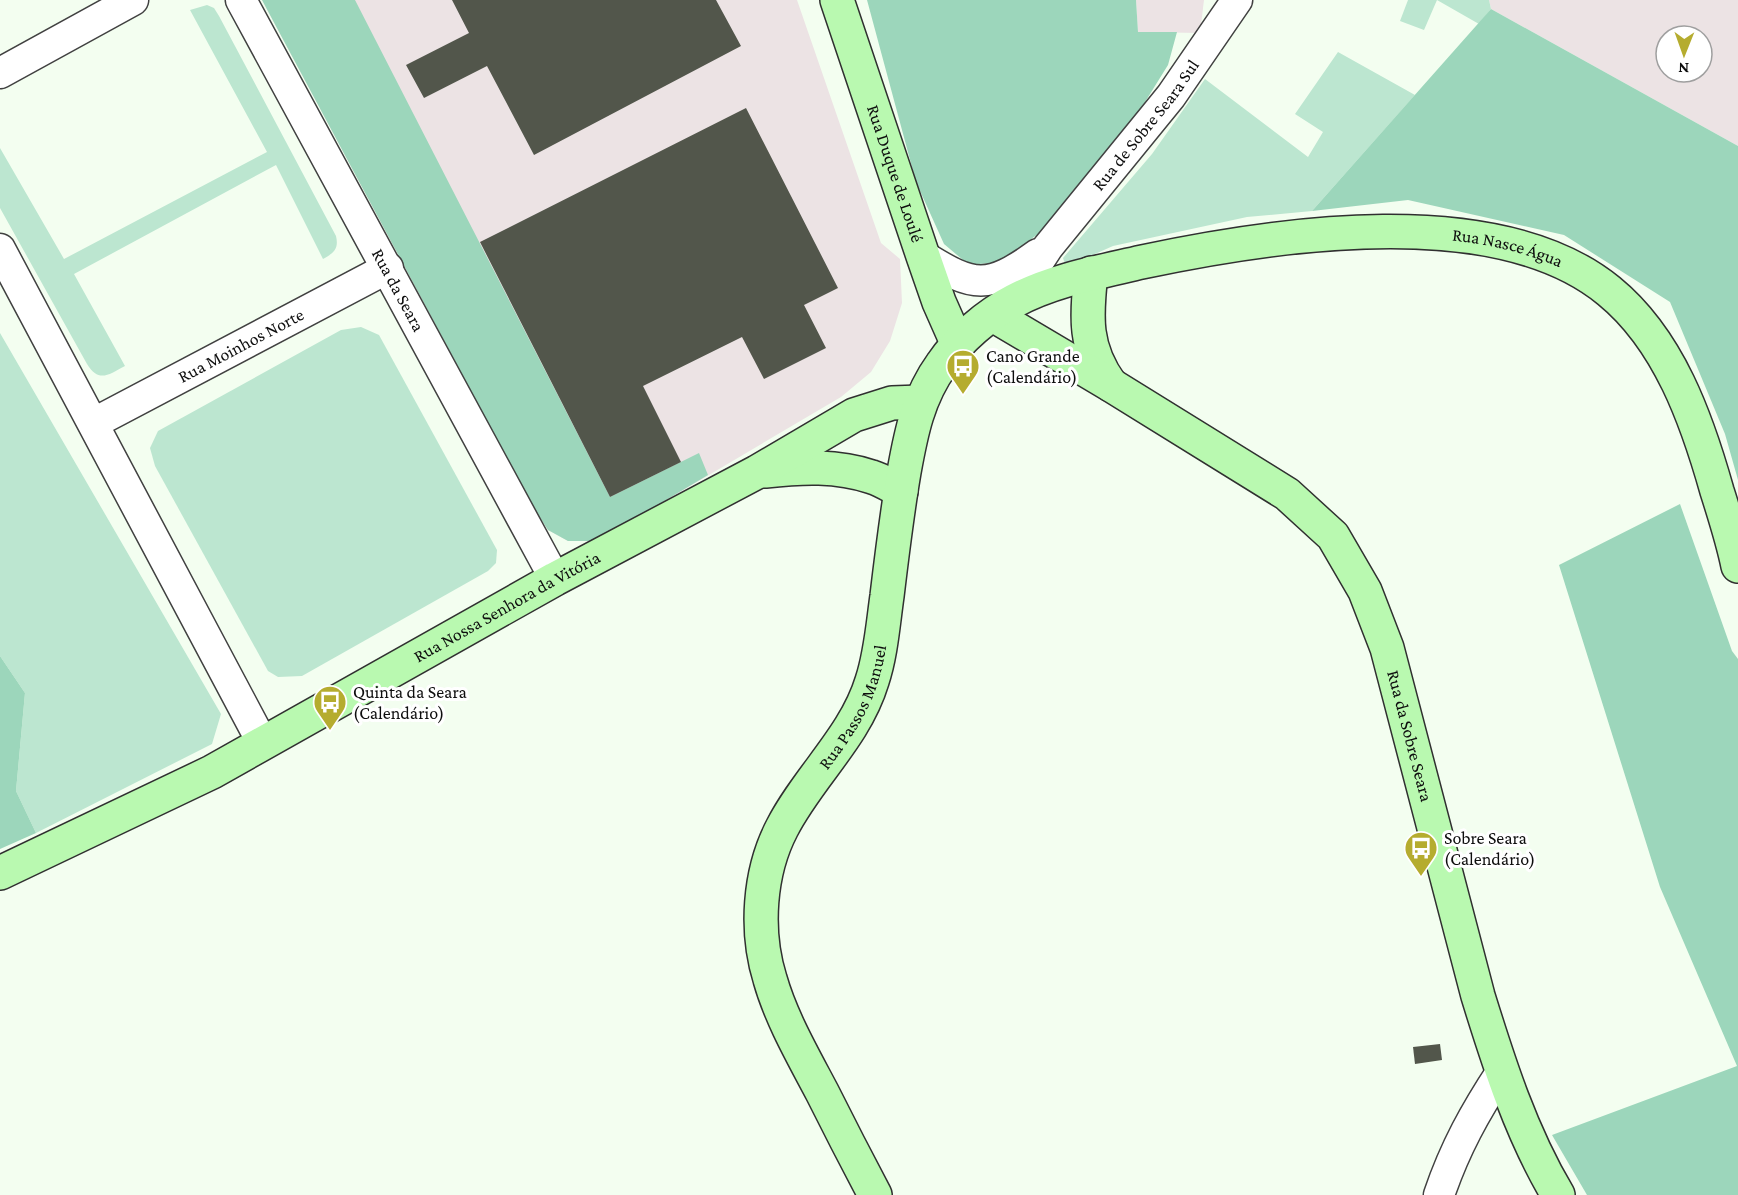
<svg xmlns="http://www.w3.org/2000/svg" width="1738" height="1195" font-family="'Crimson Pro',serif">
  <rect width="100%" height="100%" fill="#f3fef0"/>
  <!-- industrial -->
  <g fill="#ece3e4" fill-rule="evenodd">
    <path d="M 262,0 L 797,0 L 881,243 L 900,259 L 902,303 L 890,341 L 871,372 L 841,397 L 619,528 L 568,541 L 548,530 L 532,505 Z"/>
    <path d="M 1136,0 L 1204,0 L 1200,33 L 1138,32 Z"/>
    <path d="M 1489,0 L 1738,0 L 1738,146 L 1491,9 ZM 1666,36 L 1702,36 L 1702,72 L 1666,72 Z"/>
  </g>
  <!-- green -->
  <g fill="#bce6d0">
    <path d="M 1408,0 L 1489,0 L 1491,9 L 1479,24 L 1437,0 L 1424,30 L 1400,21 Z"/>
    <path d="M 207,5 L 214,8 L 219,16 L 336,236 C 339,249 334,253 323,259 L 276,165 L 74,274 L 125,366 C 108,375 99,383 87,364 L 0,208 L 0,148 L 64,259 L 267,152 L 190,10 Z"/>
    <path d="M 1338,52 L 1415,95 L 1312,211 L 1247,217 L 1113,246 L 1070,265 L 1065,264 L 1063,258 L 1152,154 L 1205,79 L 1308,157 L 1323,132 L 1295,114 Z"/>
    <path d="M 361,327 L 379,335 L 497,550 L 496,563 L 488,571 L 302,676 L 278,677 L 268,671 L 155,466 L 150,448 L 158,431 L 341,330 Z"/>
    <path d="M 0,333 L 221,714 L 212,744 L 36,833 L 16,791 L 25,693 L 0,656 Z"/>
  </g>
  <!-- forest -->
  <g fill="#9cd6bb">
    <path d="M 262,0 L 355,0 L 610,497 L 699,453 L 708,475 L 619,528 L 593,541 L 568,541 L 548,530 L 532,505 Z"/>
    <path d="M 867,0 L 1136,0 L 1138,32 L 1177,32 L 1168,65 L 1127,131 L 1038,234 L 1000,262 L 969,265 L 944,244 L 916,182 Z"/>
    <path d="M 1491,9 L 1738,146 L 1738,480 L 1725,434 L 1670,302 L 1564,235 L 1408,200 L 1312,211 Z"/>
    <path d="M 1680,504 L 1732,651 L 1738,659 L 1738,1195 L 1587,1195 L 1552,1135 L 1737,1066 L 1660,887 L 1559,565 Z"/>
    <path d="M 0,656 L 25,693 L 16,791 L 36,833 L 0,849 Z"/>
  </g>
  <!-- building -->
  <g fill="#52564b">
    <path d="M 452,0 L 716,0 L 741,46 L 534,155 L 487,66 L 424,98 L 406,65 L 469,33 Z"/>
    <path d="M 746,108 L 838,288 L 804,305 L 826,348 L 764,379 L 742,337 L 643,386 L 681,462 L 610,497 L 480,242 Z"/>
    <path d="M 1440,1044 L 1442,1060 L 1415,1064 L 1413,1047 Z"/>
  </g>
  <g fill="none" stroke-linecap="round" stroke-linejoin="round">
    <defs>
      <g id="street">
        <path id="s1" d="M 241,0 L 555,579"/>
        <path d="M 0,73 L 133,0"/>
        <path d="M 0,249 L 263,744"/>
        <path d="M 923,256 C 974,288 988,290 1038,254"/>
        <path id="s2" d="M 1012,302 L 1048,247 L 1171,96 L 1237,0"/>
        <path id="s3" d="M 94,423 L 388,268"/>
        <path d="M 1439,1195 C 1455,1148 1475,1112 1502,1071"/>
      </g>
      <g id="secondary">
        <path id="s4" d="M 837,0 L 923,256 L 939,302 L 958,345"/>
        <path d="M 1091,273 C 1086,317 1084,348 1111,385"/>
        <path id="s5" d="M 993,315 L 1111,385 L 1287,494 L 1333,536 L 1365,591 L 1387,648 L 1478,996 C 1499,1064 1521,1133 1558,1195"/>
        <path d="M 765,471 C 801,467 837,465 872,477 C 882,480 891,486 901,491"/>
        <path id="s6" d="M 0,873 L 212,772 L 555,579 L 757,472 L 854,415 L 892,403 L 920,402"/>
        <path id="s7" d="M 875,1195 C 857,1161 839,1126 822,1092 C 803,1056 781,1018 770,979 C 755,931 759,872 782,828 C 808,777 855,737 872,681 C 881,654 883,624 887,596 C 892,554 897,513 904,472 C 911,433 918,397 942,364 C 959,339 987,315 1014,301 C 1053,280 1099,272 1142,262 C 1274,234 1497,199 1609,291 C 1669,340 1697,420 1717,491 C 1725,516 1733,541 1738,566"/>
      </g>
    </defs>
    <!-- street casing -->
    <use href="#street" stroke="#414141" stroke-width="33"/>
    <!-- secondary casing -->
    <use href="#secondary" stroke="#303030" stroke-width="36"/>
    <!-- street -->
    <use href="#street" stroke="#fff" stroke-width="30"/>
    <!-- secondary -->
    <use href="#secondary" stroke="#b9f9b0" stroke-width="33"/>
  </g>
  <!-- icons -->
  <defs>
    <symbol id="bus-pin" viewBox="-11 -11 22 30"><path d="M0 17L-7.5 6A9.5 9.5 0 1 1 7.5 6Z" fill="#b5ac2f" stroke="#fff"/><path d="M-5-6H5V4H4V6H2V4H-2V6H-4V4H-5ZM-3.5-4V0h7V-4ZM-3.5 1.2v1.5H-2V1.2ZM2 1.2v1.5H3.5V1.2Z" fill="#fff"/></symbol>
  </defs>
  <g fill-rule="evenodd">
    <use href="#bus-pin" x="944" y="347" width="38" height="52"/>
    <use href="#bus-pin" x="311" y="683" width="38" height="52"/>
    <use href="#bus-pin" x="1402" y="829" width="38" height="52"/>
  </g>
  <g text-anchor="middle" stroke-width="6" stroke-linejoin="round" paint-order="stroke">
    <!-- street labels -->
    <g font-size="18" fill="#0e0e0e" stroke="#fff">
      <text dy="6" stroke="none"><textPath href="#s2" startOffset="222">Rua de Sobre Seara Sul</textPath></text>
      <text dy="6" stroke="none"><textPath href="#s4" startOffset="183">Rua Duque de Loulé</textPath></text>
      <text dy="6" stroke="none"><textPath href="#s7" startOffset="1496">Rua Nasce Água</textPath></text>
      <text dy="6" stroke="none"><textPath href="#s1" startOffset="330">Rua da Seara</textPath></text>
      <text dy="6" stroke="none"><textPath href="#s3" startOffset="166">Rua Moinhos Norte</textPath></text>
      <text dy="6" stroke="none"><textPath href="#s6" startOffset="573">Rua Nossa Senhora da Vitória</textPath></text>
      <text dy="6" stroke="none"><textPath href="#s7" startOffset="537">Rua Passos Manuel</textPath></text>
      <text dy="6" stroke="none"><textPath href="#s5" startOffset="622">Rua da Sobre Seara</textPath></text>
    </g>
    <!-- poi labels -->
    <g font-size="18" fill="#0e0e0e" stroke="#fff" text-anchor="start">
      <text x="986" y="362">Cano Grande<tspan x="986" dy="21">(Calendário)</tspan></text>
      <text x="353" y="698">Quinta da Seara<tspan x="353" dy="21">(Calendário)</tspan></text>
      <text x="1444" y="844">Sobre Seara<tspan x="1444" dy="21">(Calendário)</tspan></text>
    </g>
  </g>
  <!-- north arrow -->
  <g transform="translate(1684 54) rotate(181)"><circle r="28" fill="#ffffff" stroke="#9f9f9f" stroke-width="1.5"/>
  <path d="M0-4.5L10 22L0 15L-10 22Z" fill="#b5ac2f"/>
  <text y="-9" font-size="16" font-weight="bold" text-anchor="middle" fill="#0e0e0e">N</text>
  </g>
</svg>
